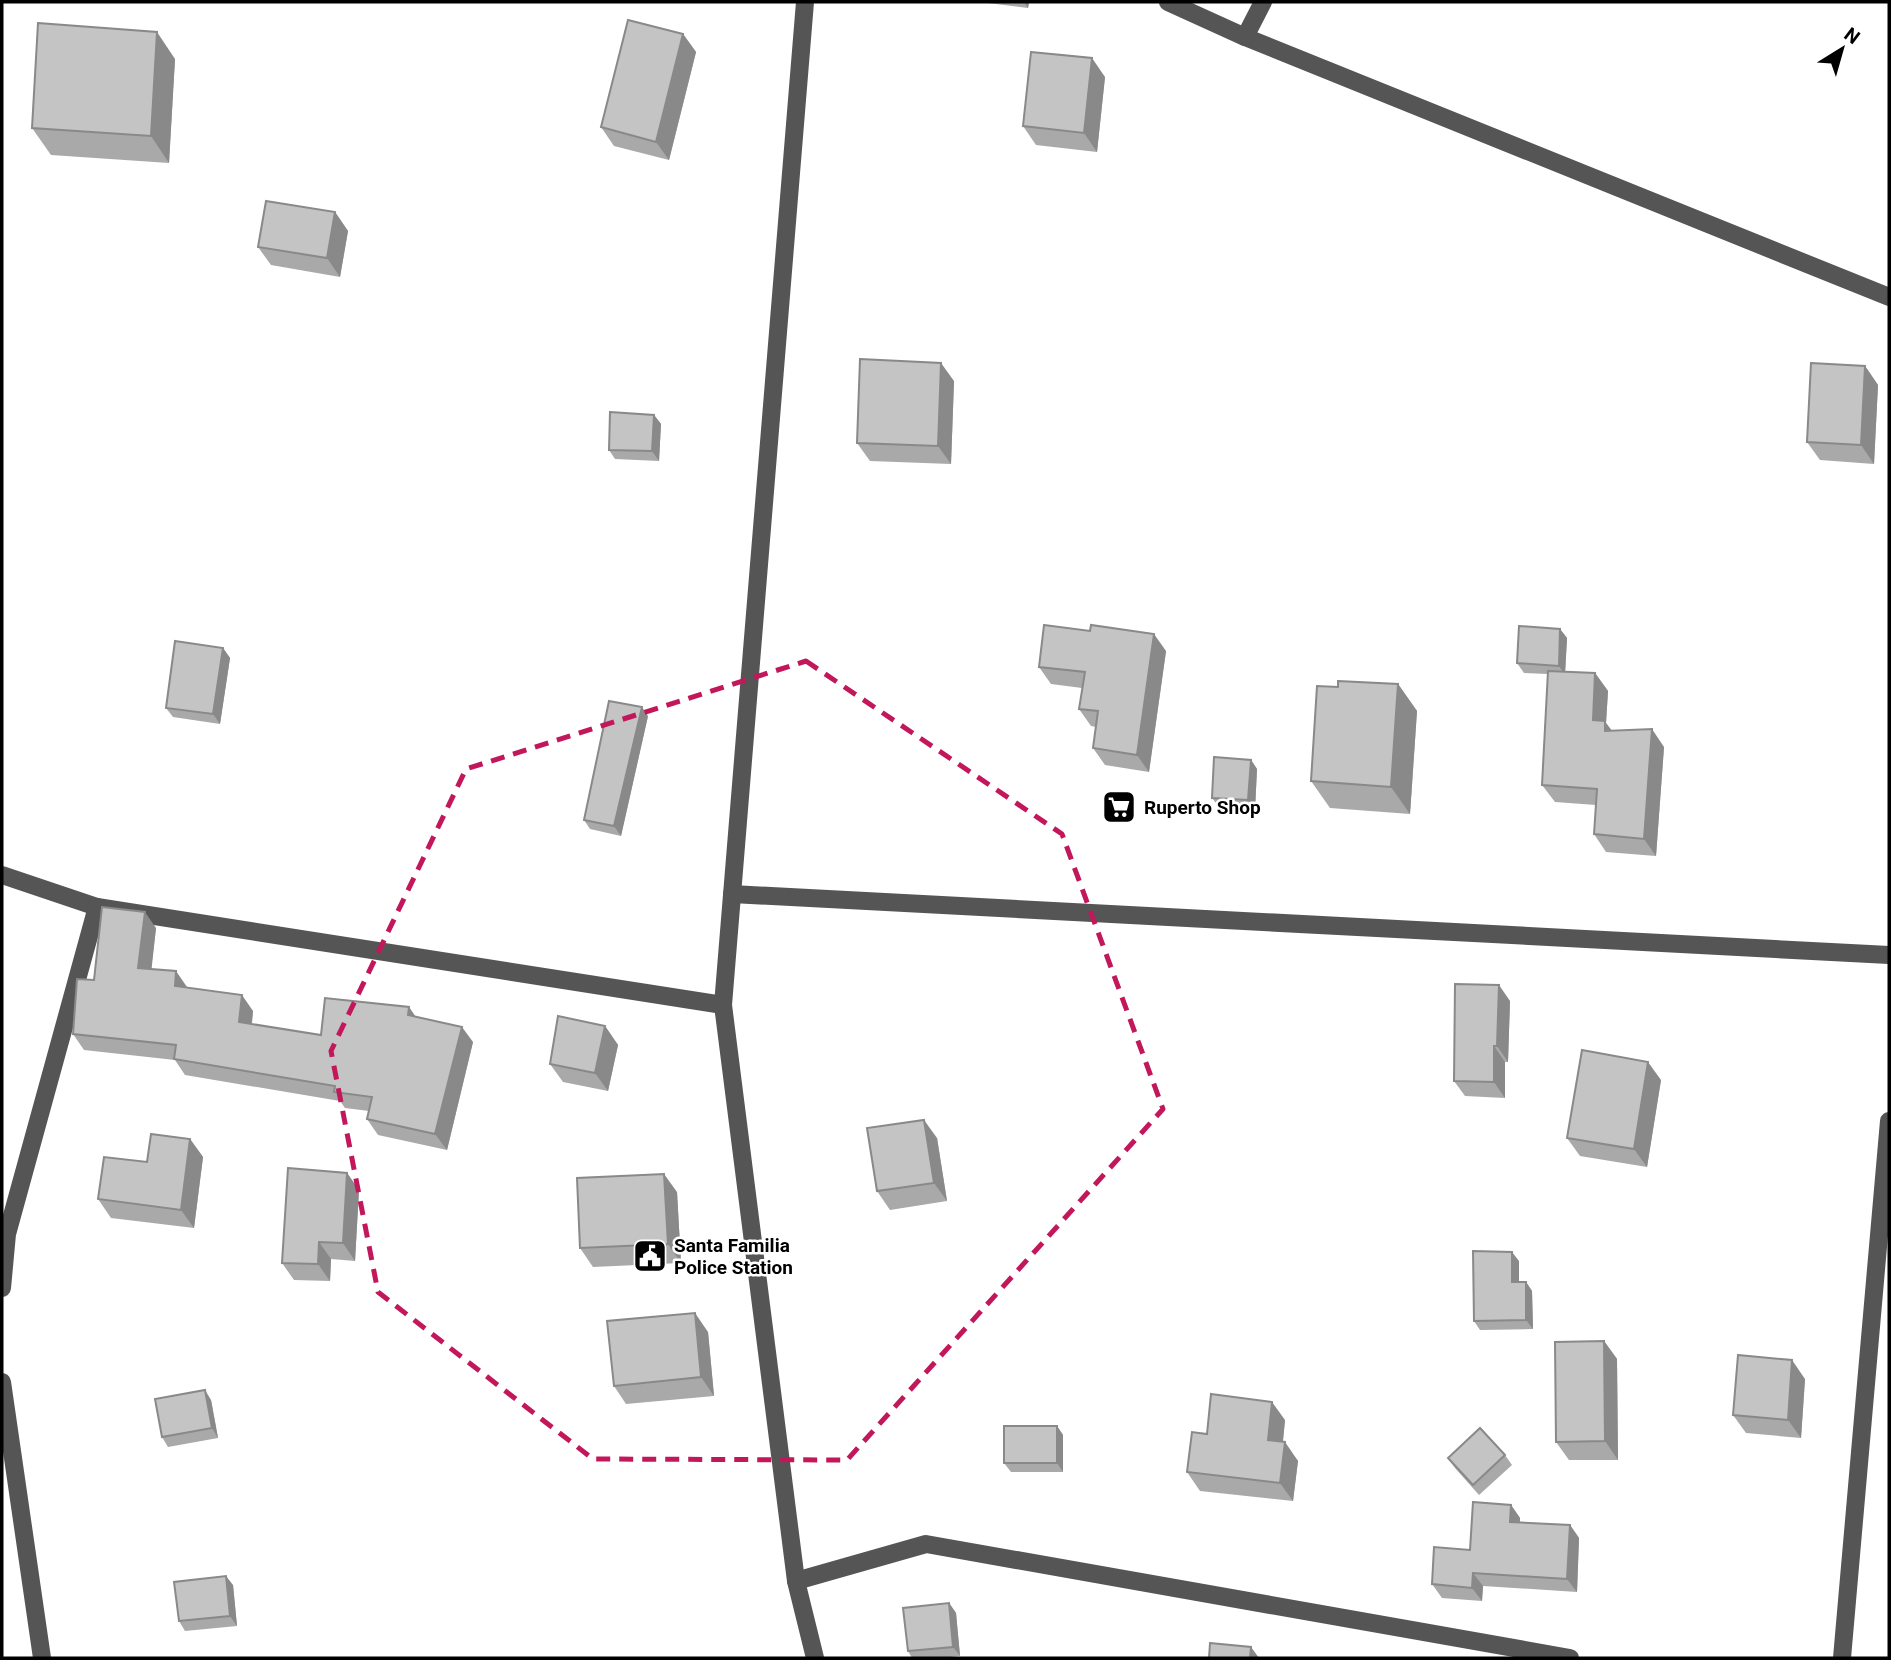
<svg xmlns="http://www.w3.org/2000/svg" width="1891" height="1660" font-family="Roboto,sans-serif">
  <rect width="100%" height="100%" fill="#fff"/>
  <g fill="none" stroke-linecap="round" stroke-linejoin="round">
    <!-- minor -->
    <g stroke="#555" stroke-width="18">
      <path d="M 805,2 L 723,1005 L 796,1581 L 815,1658"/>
      <path d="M 1168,2 L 1245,37 L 1889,297"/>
      <path d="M 1245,37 L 1263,2"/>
      <path d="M 2,875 L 97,907 L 723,1005"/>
      <path d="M 732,894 L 1889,955"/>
      <path d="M 2,1288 L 7,1234 L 97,907"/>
      <path d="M 2,1382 L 42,1658"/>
      <path d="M 796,1581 L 926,1544 L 1570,1658"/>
      <path d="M 1842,1658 L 1889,1121"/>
    </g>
  </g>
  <!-- wall -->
  <g fill="#a9a9a9">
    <path d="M 980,2 L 1029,2 L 1028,8 Z"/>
    <path d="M 683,34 L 696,52 L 669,160 L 614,146 L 601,127 Z"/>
    <path d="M 175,59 L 169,163 L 51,155 L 32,128 Z"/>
    <path d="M 1105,77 L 1097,152 L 1036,145 L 1023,126 Z"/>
    <path d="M 335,212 L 348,231 L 340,277 L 271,265 L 258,247 Z"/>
    <path d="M 1865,366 L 1878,385 L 1874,464 L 1820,460 L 1807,442 Z"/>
    <path d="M 954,381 L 951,464 L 870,461 L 857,443 Z"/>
    <path d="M 654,415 L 661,424 L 659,461 L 615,459 L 609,450 Z"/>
    <path d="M 1560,629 L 1567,638 L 1565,672 L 1595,673 L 1608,691 L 1606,723 L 1612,731 L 1664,747 L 1656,856 L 1606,852 L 1594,834 L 1596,805 L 1555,802 L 1542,785 L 1548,674 L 1524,673 L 1517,663 Z"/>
    <path d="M 223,648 L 230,658 L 220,724 L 173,717 L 166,708 Z"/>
    <path d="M 1166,651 L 1149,772 L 1105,765 L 1093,748 L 1096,727 L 1091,726 L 1079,709 L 1082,688 L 1051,684 L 1039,667 Z"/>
    <path d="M 1398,684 L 1417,711 L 1410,814 L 1330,808 L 1311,781 L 1338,687 Z"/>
    <path d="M 648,716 L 621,836 L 590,829 L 584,820 Z"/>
    <path d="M 1251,760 L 1257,769 L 1255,810 L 1219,807 L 1212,798 Z"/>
    <path d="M 156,928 L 151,969 L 187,988 L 253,1011 L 252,1024 L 321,1035 L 409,1007 L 415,1017 L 473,1042 L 447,1150 L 378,1135 L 367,1119 L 369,1111 L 345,1108 L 340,1101 L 185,1075 L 175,1060 L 84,1050 L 73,1034 L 94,980 Z"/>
    <path d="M 1510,1001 L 1508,1062 L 1505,1062 L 1505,1098 L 1465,1096 L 1454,1081 Z"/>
    <path d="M 605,1026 L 618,1045 L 608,1091 L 563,1082 L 550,1064 Z"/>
    <path d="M 1661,1080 L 1647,1167 L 1580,1156 L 1567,1138 Z"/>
    <path d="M 937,1138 L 947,1201 L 890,1210 L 877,1191 Z"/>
    <path d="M 190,1139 L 203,1157 L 194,1228 L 111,1218 L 98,1199 L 147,1162 Z"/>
    <path d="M 347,1173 L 359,1190 L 355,1261 L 331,1259 L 330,1281 L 294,1280 L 282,1263 Z"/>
    <path d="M 677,1192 L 681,1263 L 593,1267 L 580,1248 Z"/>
    <path d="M 1519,1261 L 1519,1282 L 1526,1282 L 1532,1291 L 1533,1329 L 1480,1330 L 1474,1321 Z"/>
    <path d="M 708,1332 L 714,1396 L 626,1404 L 614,1386 Z"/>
    <path d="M 1604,1341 L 1617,1359 L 1618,1460 L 1569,1460 L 1556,1442 Z"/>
    <path d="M 1805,1379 L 1801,1438 L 1746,1433 L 1733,1415 Z"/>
    <path d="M 211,1400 L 218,1438 L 168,1447 L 162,1437 Z"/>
    <path d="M 1285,1420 L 1283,1442 L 1298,1461 L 1293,1501 L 1200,1491 L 1187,1472 L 1207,1434 Z"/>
    <path d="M 1057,1426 L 1063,1435 L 1063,1472 L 1011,1472 L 1004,1463 Z"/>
    <path d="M 1505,1455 L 1512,1465 L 1479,1495 L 1455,1468 L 1448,1458 Z"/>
    <path d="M 1511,1505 L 1520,1518 L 1520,1522 L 1570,1525 L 1579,1538 L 1577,1592 L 1483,1586 L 1482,1601 L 1442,1598 L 1432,1584 L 1470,1550 Z"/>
    <path d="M 233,1585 L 237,1626 L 185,1631 L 179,1621 Z"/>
    <path d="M 949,1603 L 956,1613 L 960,1656 L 941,1658 L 912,1658 L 908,1651 Z"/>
  </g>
  <!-- shaded-wall -->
  <g fill="#898989">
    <path d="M 1024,2 L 1029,2 L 1028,8 Z"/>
    <path d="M 157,32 L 175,59 L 169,163 L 151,136 Z"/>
    <path d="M 683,34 L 696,52 L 669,160 L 656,142 Z"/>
    <path d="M 1092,58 L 1105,77 L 1097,152 L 1084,133 Z"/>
    <path d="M 335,212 L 348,231 L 340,277 L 327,258 Z"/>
    <path d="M 941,363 L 954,381 L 951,464 L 938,446 Z"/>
    <path d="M 1865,366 L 1878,385 L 1874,464 L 1861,445 Z"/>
    <path d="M 654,415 L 661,424 L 659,461 L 652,451 Z"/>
    <path d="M 1560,629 L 1567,638 L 1565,675 L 1559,666 Z"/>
    <path d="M 1154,634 L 1166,651 L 1149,772 L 1137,755 Z"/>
    <path d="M 223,648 L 230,658 L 220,724 L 213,714 Z"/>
    <path d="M 1595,673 L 1608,691 L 1606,723 L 1618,739 L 1617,749 L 1593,720 Z"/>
    <path d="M 1398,684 L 1417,711 L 1410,814 L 1391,787 Z"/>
    <path d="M 642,707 L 648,716 L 621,836 L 614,826 Z"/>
    <path d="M 1652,729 L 1664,747 L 1656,856 L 1644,839 Z"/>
    <path d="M 1251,760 L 1257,769 L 1255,810 L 1248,800 Z"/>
    <path d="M 145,912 L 156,928 L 150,983 L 138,968 Z"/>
    <path d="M 176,971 L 187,987 L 186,1002 L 175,986 Z"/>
    <path d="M 1499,985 L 1510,1001 L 1508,1062 L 1497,1046 Z"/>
    <path d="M 242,995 L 253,1011 L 250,1038 L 239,1022 Z"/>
    <path d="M 409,1007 L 420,1023 L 408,1015 Z"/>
    <path d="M 605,1026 L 618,1045 L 608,1091 L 595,1073 Z"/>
    <path d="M 462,1027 L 473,1042 L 447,1150 L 435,1134 Z"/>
    <path d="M 1494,1046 L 1505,1062 L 1505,1098 L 1494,1082 Z"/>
    <path d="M 1648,1062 L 1661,1080 L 1647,1167 L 1634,1149 Z"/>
    <path d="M 924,1120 L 937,1138 L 947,1201 L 934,1183 Z"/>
    <path d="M 190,1139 L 203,1157 L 194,1228 L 181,1210 Z"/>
    <path d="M 347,1173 L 359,1190 L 355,1261 L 343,1243 Z"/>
    <path d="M 664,1174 L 677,1192 L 681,1263 L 668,1244 Z"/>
    <path d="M 319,1242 L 331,1259 L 330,1281 L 318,1264 Z"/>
    <path d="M 1512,1252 L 1519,1261 L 1519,1291 L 1512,1282 Z"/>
    <path d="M 1526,1282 L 1532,1291 L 1533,1329 L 1526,1320 Z"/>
    <path d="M 695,1313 L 708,1332 L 714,1396 L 701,1377 Z"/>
    <path d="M 1604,1341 L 1617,1359 L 1618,1460 L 1605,1441 Z"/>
    <path d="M 1792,1360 L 1805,1379 L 1801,1438 L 1788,1420 Z"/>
    <path d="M 205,1390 L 211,1400 L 218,1438 L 212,1428 Z"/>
    <path d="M 1272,1402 L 1285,1420 L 1281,1459 L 1268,1440 Z"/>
    <path d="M 1057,1426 L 1063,1435 L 1063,1472 L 1057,1463 Z"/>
    <path d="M 1285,1442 L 1298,1461 L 1293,1501 L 1280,1483 Z"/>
    <path d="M 1511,1505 L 1520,1518 L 1519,1535 L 1510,1522 Z"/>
    <path d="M 1570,1525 L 1579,1538 L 1577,1592 L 1567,1579 Z"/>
    <path d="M 1473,1573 L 1483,1586 L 1482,1601 L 1472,1588 Z"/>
    <path d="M 226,1576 L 233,1585 L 237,1626 L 230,1616 Z"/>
    <path d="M 949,1603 L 956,1613 L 960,1656 L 953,1647 Z"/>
    <path d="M 1251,1647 L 1259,1658 L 1250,1658 Z"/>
  </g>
  <!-- building -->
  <g fill="#c4c4c4" stroke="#898989" stroke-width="2">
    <path d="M 628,20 L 683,34 L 656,142 L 601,127 Z"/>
    <path d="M 38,23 L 157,32 L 151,136 L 32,128 Z"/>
    <path d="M 1031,52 L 1092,58 L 1084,133 L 1023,126 Z"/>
    <path d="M 266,201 L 335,212 L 327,258 L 258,247 Z"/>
    <path d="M 860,359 L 941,363 L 938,446 L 857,443 Z"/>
    <path d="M 1811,363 L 1865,366 L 1861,445 L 1807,442 Z"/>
    <path d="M 610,412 L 654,415 L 652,451 L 609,450 Z"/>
    <path d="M 1044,625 L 1090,631 L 1091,625 L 1154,634 L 1137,755 L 1093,748 L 1098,711 L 1079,709 L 1085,672 L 1039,667 Z"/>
    <path d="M 1519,626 L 1560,629 L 1559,666 L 1517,663 Z"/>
    <path d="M 175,641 L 223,648 L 213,714 L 166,708 Z"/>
    <path d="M 1548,671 L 1595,673 L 1593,720 L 1605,721 L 1605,731 L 1652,729 L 1644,839 L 1594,834 L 1597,789 L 1542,785 Z"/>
    <path d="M 1338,681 L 1398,684 L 1391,787 L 1311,781 L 1317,686 L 1338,687 Z"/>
    <path d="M 609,701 L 642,707 L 614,826 L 584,820 Z"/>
    <path d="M 1214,757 L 1251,760 L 1248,800 L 1212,798 Z"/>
    <path d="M 102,907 L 145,912 L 138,968 L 176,971 L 175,986 L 242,995 L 239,1022 L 321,1035 L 325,998 L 409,1007 L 408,1015 L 462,1027 L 435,1134 L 367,1119 L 372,1097 L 334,1092 L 335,1086 L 174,1059 L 176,1045 L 73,1034 L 77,979 L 94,980 Z"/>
    <path d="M 1455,984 L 1499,985 L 1497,1046 L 1494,1046 L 1494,1082 L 1454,1081 Z"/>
    <path d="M 558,1016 L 605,1026 L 595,1073 L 550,1064 Z"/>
    <path d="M 1582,1050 L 1648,1062 L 1634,1149 L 1567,1138 Z"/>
    <path d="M 924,1120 L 934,1183 L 877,1191 L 867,1128 Z"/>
    <path d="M 151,1134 L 190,1139 L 181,1210 L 98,1199 L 104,1157 L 147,1162 Z"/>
    <path d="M 288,1168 L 347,1173 L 343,1243 L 319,1242 L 318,1264 L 282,1263 Z"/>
    <path d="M 664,1174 L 668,1244 L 580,1248 L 577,1178 Z"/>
    <path d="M 1473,1251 L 1512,1252 L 1512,1282 L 1526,1282 L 1526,1320 L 1474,1321 Z"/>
    <path d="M 695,1313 L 701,1377 L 614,1386 L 607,1321 Z"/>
    <path d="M 1604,1341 L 1605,1441 L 1556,1442 L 1555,1342 Z"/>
    <path d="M 1738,1355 L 1792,1360 L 1788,1420 L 1733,1415 Z"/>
    <path d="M 205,1390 L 212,1428 L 162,1437 L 155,1399 Z"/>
    <path d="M 1211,1394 L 1272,1402 L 1268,1440 L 1285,1442 L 1280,1483 L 1187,1472 L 1192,1432 L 1207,1434 Z"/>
    <rect x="1004" y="1426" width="53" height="37"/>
    <path d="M 1480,1428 L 1505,1455 L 1473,1485 L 1448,1458 Z"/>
    <path d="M 1473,1502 L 1511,1505 L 1510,1522 L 1570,1525 L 1567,1579 L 1473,1573 L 1472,1588 L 1432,1584 L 1434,1547 L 1470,1550 Z"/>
    <path d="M 226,1576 L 230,1616 L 179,1621 L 174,1582 Z"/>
    <path d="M 949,1603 L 953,1647 L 908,1651 L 903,1608 Z"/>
    <path d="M 1210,1643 L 1251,1647 L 1250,1658 L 1209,1658 Z"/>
  </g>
  <!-- marked area -->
  <path fill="none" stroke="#c2185b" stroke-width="5" stroke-dasharray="14 9" stroke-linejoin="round" d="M 806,661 L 1062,834 L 1163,1109 L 847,1460 L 593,1459 L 378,1292 L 331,1051 L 466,769 Z"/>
  <!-- icons -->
  <defs>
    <symbol id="supermarket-square" viewBox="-11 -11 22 22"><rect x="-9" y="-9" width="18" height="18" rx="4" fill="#000" stroke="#fff"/><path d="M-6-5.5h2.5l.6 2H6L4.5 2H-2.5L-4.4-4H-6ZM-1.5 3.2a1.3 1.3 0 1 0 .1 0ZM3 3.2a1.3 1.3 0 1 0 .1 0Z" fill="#fff"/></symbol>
    <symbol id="civic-square" viewBox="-11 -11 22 22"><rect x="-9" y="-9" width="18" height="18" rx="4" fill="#000" stroke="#fff"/><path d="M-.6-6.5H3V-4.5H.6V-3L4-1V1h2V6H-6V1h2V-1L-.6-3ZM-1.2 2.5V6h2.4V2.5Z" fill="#fff"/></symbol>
  </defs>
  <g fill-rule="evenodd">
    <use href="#supermarket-square" x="1100" y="788" width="38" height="38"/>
    <use href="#civic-square" x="631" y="1237" width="38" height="38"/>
  </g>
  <g text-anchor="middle" stroke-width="5" stroke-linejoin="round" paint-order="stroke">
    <!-- poi labels -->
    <g font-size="19" font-weight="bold" fill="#000" stroke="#fff" text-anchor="start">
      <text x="1144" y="814">Ruperto Shop</text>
      <text x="674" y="1252">Santa Familia<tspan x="674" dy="22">Police Station</tspan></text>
    </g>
  </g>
  <!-- border -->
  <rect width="1891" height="1660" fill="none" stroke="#000000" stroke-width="7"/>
  <!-- north arrow -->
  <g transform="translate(1842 49) rotate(37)" stroke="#ffffff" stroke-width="5" paint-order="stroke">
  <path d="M0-5L12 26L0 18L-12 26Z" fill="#000000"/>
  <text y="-10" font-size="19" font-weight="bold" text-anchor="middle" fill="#000000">N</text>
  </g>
</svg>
